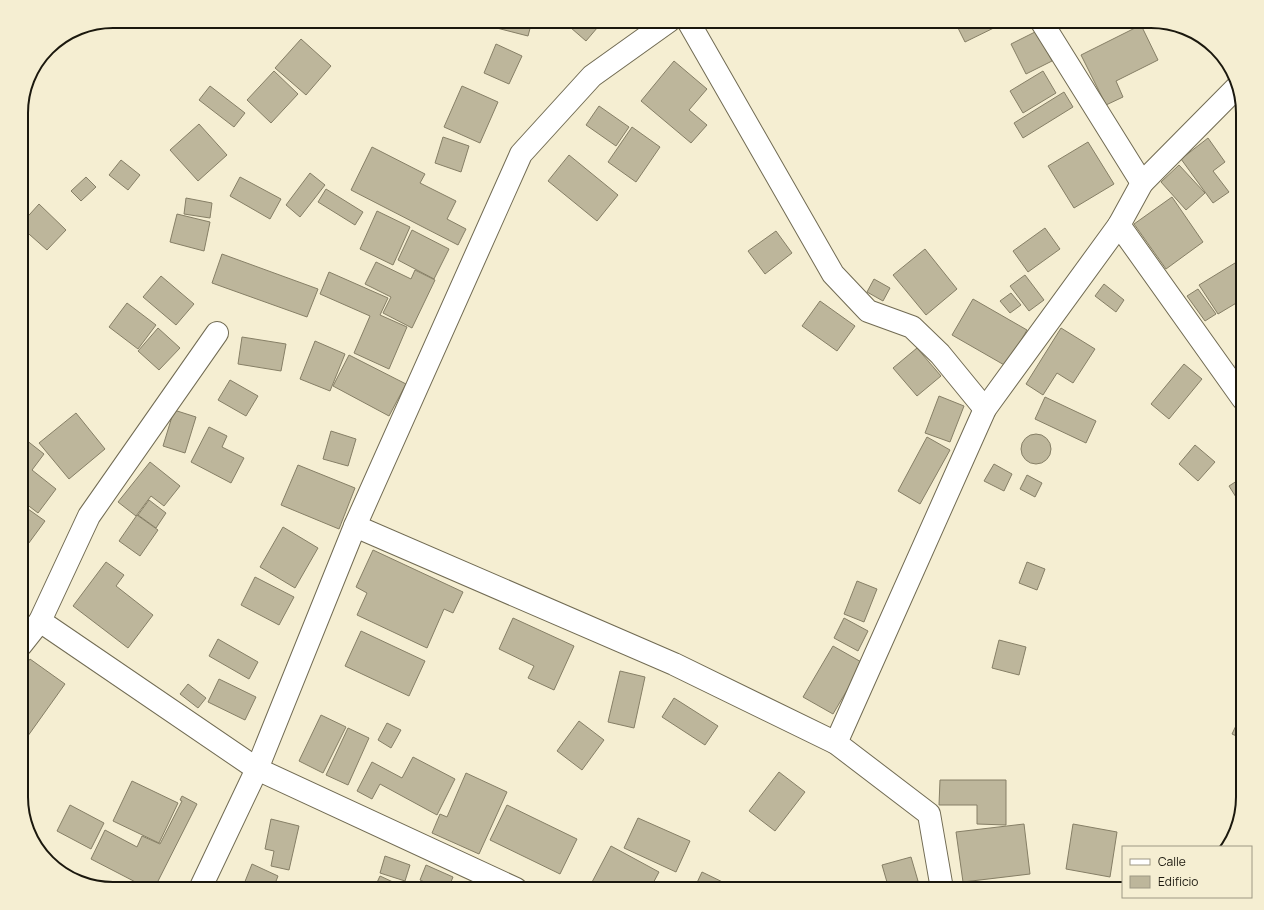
<svg xmlns="http://www.w3.org/2000/svg" width="1264" height="910" font-family="Manrope,sans-serif">
  <rect width="100%" height="100%" fill="#f5eed2"/>
  <!-- building -->
  <g fill="#bdb69b" stroke="#867f66">
    <path d="M 486,21 L 532,21 L 528,36 L 485,25 Z"/>
    <path d="M 563,21 L 603,21 L 586,41 Z"/>
    <path d="M 957,21 L 1008,21 L 965,42 L 955,22 Z"/>
    <path d="M 1141,25 L 1158,60 L 1116,81 L 1123,97 L 1106,105 L 1081,55 Z"/>
    <path d="M 1037,31 L 1052,61 L 1026,74 L 1011,44 Z"/>
    <path d="M 301,39 L 331,66 L 306,95 L 275,68 Z"/>
    <path d="M 496,44 L 522,56 L 509,84 L 484,73 Z"/>
    <path d="M 674,61 L 707,89 L 689,110 L 707,125 L 691,143 L 641,101 Z"/>
    <path d="M 274,71 L 298,94 L 271,123 L 247,100 Z"/>
    <path d="M 1043,71 L 1056,93 L 1023,113 L 1010,91 Z"/>
    <path d="M 210,86 L 245,113 L 234,127 L 199,100 Z"/>
    <path d="M 462,86 L 498,102 L 480,143 L 444,127 Z"/>
    <path d="M 1064,92 L 1073,107 L 1023,138 L 1014,123 Z"/>
    <path d="M 599,106 L 629,127 L 616,146 L 586,125 Z"/>
    <path d="M 199,124 L 227,155 L 198,181 L 170,150 Z"/>
    <path d="M 632,127 L 660,147 L 636,182 L 608,162 Z"/>
    <path d="M 443,137 L 469,146 L 461,172 L 435,163 Z"/>
    <path d="M 1208,138 L 1225,162 L 1213,171 L 1229,192 L 1213,203 L 1181,159 Z"/>
    <path d="M 1088,142 L 1114,184 L 1074,208 L 1048,166 Z"/>
    <path d="M 372,147 L 425,174 L 420,183 L 456,201 L 447,219 L 466,229 L 458,245 L 351,190 Z"/>
    <path d="M 569,155 L 618,195 L 597,221 L 548,181 Z"/>
    <path d="M 121,160 L 140,175 L 128,190 L 109,175 Z"/>
    <path d="M 1179,165 L 1205,193 L 1186,210 L 1161,182 Z"/>
    <path d="M 310,173 L 325,185 L 300,217 L 286,205 Z"/>
    <path d="M 86,177 L 96,187 L 81,201 L 71,191 Z"/>
    <path d="M 240,177 L 281,199 L 270,219 L 230,196 Z"/>
    <path d="M 326,189 L 363,212 L 355,225 L 318,202 Z"/>
    <path d="M 1172,197 L 1203,242 L 1166,269 L 1134,224 Z"/>
    <path d="M 186,198 L 212,203 L 210,218 L 184,214 Z"/>
    <path d="M 39,204 L 66,230 L 47,250 L 21,227 L 21,224 Z"/>
    <path d="M 377,211 L 410,227 L 393,265 L 360,249 Z"/>
    <path d="M 177,214 L 210,222 L 204,251 L 170,242 Z"/>
    <path d="M 1045,228 L 1060,249 L 1028,272 L 1013,251 Z"/>
    <path d="M 412,230 L 449,249 L 434,279 L 398,260 Z"/>
    <path d="M 776,231 L 792,253 L 765,274 L 748,251 Z"/>
    <path d="M 925,249 L 957,289 L 926,315 L 893,275 Z"/>
    <path d="M 222,254 L 318,289 L 307,317 L 212,283 Z"/>
    <path d="M 376,262 L 411,279 L 415,270 L 435,280 L 412,328 L 383,313 L 391,297 L 365,284 Z"/>
    <path d="M 1235,263 L 1243,277 L 1243,299 L 1218,314 L 1199,285 Z"/>
    <path d="M 329,272 L 388,298 L 380,315 L 407,327 L 389,369 L 354,353 L 370,316 L 320,294 Z"/>
    <path d="M 1025,275 L 1044,300 L 1029,311 L 1010,286 Z"/>
    <path d="M 161,276 L 194,304 L 176,325 L 143,297 Z"/>
    <path d="M 874,279 L 890,288 L 883,301 L 867,292 Z"/>
    <path d="M 1104,284 L 1124,300 L 1116,312 L 1095,296 Z"/>
    <path d="M 1198,289 L 1216,314 L 1205,321 L 1187,296 Z"/>
    <path d="M 1011,293 L 1021,305 L 1010,313 L 1000,301 Z"/>
    <path d="M 973,299 L 1027,330 L 1006,366 L 952,335 Z"/>
    <path d="M 820,301 L 855,326 L 837,351 L 802,326 Z"/>
    <path d="M 127,303 L 156,325 L 138,349 L 109,327 Z"/>
    <path d="M 158,328 L 180,348 L 159,370 L 138,351 Z"/>
    <path d="M 1061,328 L 1095,349 L 1073,383 L 1057,373 L 1043,395 L 1026,384 Z"/>
    <path d="M 242,337 L 286,344 L 281,371 L 238,364 Z"/>
    <path d="M 315,341 L 345,354 L 330,391 L 300,379 Z"/>
    <path d="M 917,348 L 941,376 L 917,396 L 893,368 Z"/>
    <path d="M 349,355 L 406,384 L 389,416 L 333,386 Z"/>
    <path d="M 1243,359 L 1243,377 L 1235,365 Z"/>
    <path d="M 1184,364 L 1202,379 L 1169,419 L 1151,404 Z"/>
    <path d="M 230,380 L 258,396 L 246,416 L 218,400 Z"/>
    <path d="M 939,396 L 964,406 L 950,442 L 925,433 Z"/>
    <path d="M 1045,397 L 1096,421 L 1086,443 L 1035,419 Z"/>
    <path d="M 174,410 L 196,417 L 185,453 L 163,446 Z"/>
    <path d="M 76,413 L 105,449 L 69,479 L 39,443 Z"/>
    <path d="M 209,427 L 227,436 L 222,447 L 244,458 L 231,483 L 191,462 Z"/>
    <path d="M 331,431 L 356,439 L 348,466 L 323,459 Z"/>
    <circle cx="1036" cy="449" r="15"/>
    <path d="M 21,436 L 44,454 L 32,470 L 56,489 L 38,513 L 21,500 Z"/>
    <path d="M 927,437 L 950,450 L 920,504 L 898,491 Z"/>
    <path d="M 1195,445 L 1215,462 L 1198,481 L 1179,464 Z"/>
    <path d="M 150,462 L 180,486 L 164,506 L 151,496 L 136,516 L 118,502 Z"/>
    <path d="M 994,464 L 1012,474 L 1004,491 L 984,481 Z"/>
    <path d="M 298,465 L 355,488 L 339,529 L 281,505 Z"/>
    <path d="M 1027,475 L 1042,483 L 1035,497 L 1020,489 Z"/>
    <path d="M 1243,477 L 1243,504 L 1241,505 L 1229,486 Z"/>
    <path d="M 149,500 L 166,513 L 156,528 L 138,515 Z"/>
    <path d="M 21,504 L 45,521 L 23,551 L 21,550 Z"/>
    <path d="M 137,515 L 158,530 L 140,556 L 119,541 Z"/>
    <path d="M 283,527 L 318,548 L 295,588 L 260,567 Z"/>
    <path d="M 373,550 L 463,592 L 453,613 L 444,609 L 427,648 L 357,615 L 367,593 L 356,587 Z"/>
    <path d="M 106,562 L 124,575 L 116,586 L 153,615 L 128,648 L 73,606 Z"/>
    <path d="M 1027,562 L 1045,569 L 1037,590 L 1019,583 Z"/>
    <path d="M 255,577 L 294,597 L 279,625 L 241,605 Z"/>
    <path d="M 857,581 L 877,589 L 864,622 L 844,614 Z"/>
    <path d="M 513,618 L 574,646 L 554,690 L 528,678 L 534,666 L 499,649 Z"/>
    <path d="M 844,618 L 868,631 L 858,651 L 834,638 Z"/>
    <path d="M 361,631 L 425,661 L 409,696 L 345,666 Z"/>
    <path d="M 218,639 L 258,662 L 249,679 L 209,656 Z"/>
    <path d="M 999,640 L 1026,647 L 1019,675 L 992,668 Z"/>
    <path d="M 833,646 L 863,663 L 833,714 L 803,697 Z"/>
    <path d="M 30,659 L 65,684 L 25,740 L 21,737 L 21,671 Z"/>
    <path d="M 620,671 L 645,677 L 634,728 L 608,722 Z"/>
    <path d="M 219,679 L 256,697 L 245,720 L 208,702 Z"/>
    <path d="M 188,684 L 206,698 L 198,708 L 180,694 Z"/>
    <path d="M 674,698 L 718,726 L 705,745 L 662,717 Z"/>
    <path d="M 1243,711 L 1243,739 L 1232,734 Z"/>
    <path d="M 321,715 L 346,727 L 323,773 L 299,761 Z"/>
    <path d="M 579,721 L 604,740 L 582,770 L 557,751 Z"/>
    <path d="M 387,723 L 401,730 L 391,748 L 378,740 Z"/>
    <path d="M 348,728 L 369,738 L 348,785 L 326,775 Z"/>
    <path d="M 413,757 L 455,779 L 437,815 L 380,784 L 372,799 L 357,791 L 372,762 L 402,778 Z"/>
    <path d="M 779,772 L 805,792 L 775,831 L 749,811 Z"/>
    <path d="M 466,773 L 507,792 L 479,854 L 432,833 L 440,814 L 447,817 Z"/>
    <path d="M 940,780 L 1006,780 L 1006,825 L 977,824 L 977,805 L 939,805 Z"/>
    <path d="M 132,781 L 178,803 L 159,843 L 113,821 Z"/>
    <path d="M 182,796 L 197,804 L 154,889 L 149,889 L 91,859 L 105,830 L 137,847 L 142,836 L 160,844 L 182,801 L 180,800 Z"/>
    <path d="M 70,805 L 104,823 L 91,849 L 57,831 Z"/>
    <path d="M 507,805 L 577,839 L 560,874 L 490,840 Z"/>
    <path d="M 638,818 L 690,841 L 676,872 L 624,848 Z"/>
    <path d="M 271,819 L 299,826 L 289,870 L 271,866 L 274,851 L 265,849 Z"/>
    <path d="M 1024,824 L 1030,874 L 963,882 L 956,832 Z"/>
    <path d="M 1073,824 L 1117,832 L 1110,877 L 1066,869 Z"/>
    <path d="M 611,846 L 659,872 L 650,889 L 600,889 L 591,884 Z"/>
    <path d="M 385,856 L 410,865 L 405,881 L 380,873 Z"/>
    <path d="M 911,857 L 918,881 L 889,889 L 882,865 Z"/>
    <path d="M 252,864 L 278,876 L 273,889 L 242,889 Z"/>
    <path d="M 426,865 L 453,877 L 448,889 L 440,889 L 420,880 Z"/>
    <path d="M 702,872 L 737,889 L 694,889 Z"/>
    <path d="M 380,876 L 408,889 L 374,889 Z"/>
    <path d="M 420,882 L 435,889 L 417,889 Z"/>
  </g>
  <g fill="none" stroke-linecap="round" stroke-linejoin="round">
    <defs>
      <g id="minor">
        <path d="M 688,21 L 833,274 L 868,311 L 912,327 L 940,354 L 985,409"/>
        <path d="M 1041,21 L 1142,183"/>
        <path d="M 1119,225 L 1243,399"/>
        <path d="M 355,526 L 674,664 L 836,743 L 929,814 L 942,889"/>
        <path d="M 40,621 L 257,769 L 516,889"/>
        <path d="M 21,645 L 40,621 L 89,516 L 217,333"/>
        <path d="M 836,743 L 985,409 L 1119,225 L 1142,183 L 1237,87"/>
        <path d="M 200,889 L 257,769 L 355,526 L 521,154 L 592,76 L 669,21"/>
      </g>
    </defs>
    <!-- minor casing -->
    <use href="#minor" stroke="#716b53" stroke-width="24"/>
    <!-- minor -->
    <use href="#minor" stroke="#fff" stroke-width="22"/>
  </g>
  <!-- crop -->
  <path d="M0 0H1264V910H0ZM113 28H1151A85 85 0 0 1 1236 113V797A85 85 0 0 1 1151 882H113A85 85 0 0 1 28 797V113A85 85 0 0 1 113 28Z" fill="#f5eed2" fill-rule="evenodd"/>
  <path fill="none" stroke="#1b180e" stroke-width="2" d="M113 28H1151A85 85 0 0 1 1236 113V797A85 85 0 0 1 1151 882H113A85 85 0 0 1 28 797V113A85 85 0 0 1 113 28Z"/>
  <!-- legend -->
  <rect x="1122" y="846" width="130" height="52" fill="#f5eed2" stroke="#9e9884"/>
  <rect x="1130" y="859" width="20" height="6" fill="#ffffff" stroke="#9e9884"/>
  <text x="1158" y="866" font-size="12" fill="#1b180e">Calle</text>
  <rect x="1130" y="876" width="20" height="12" fill="#bdb69b" stroke="#9e9884"/>
  <text x="1158" y="886" font-size="12" fill="#1b180e">Edificio</text>
</svg>
